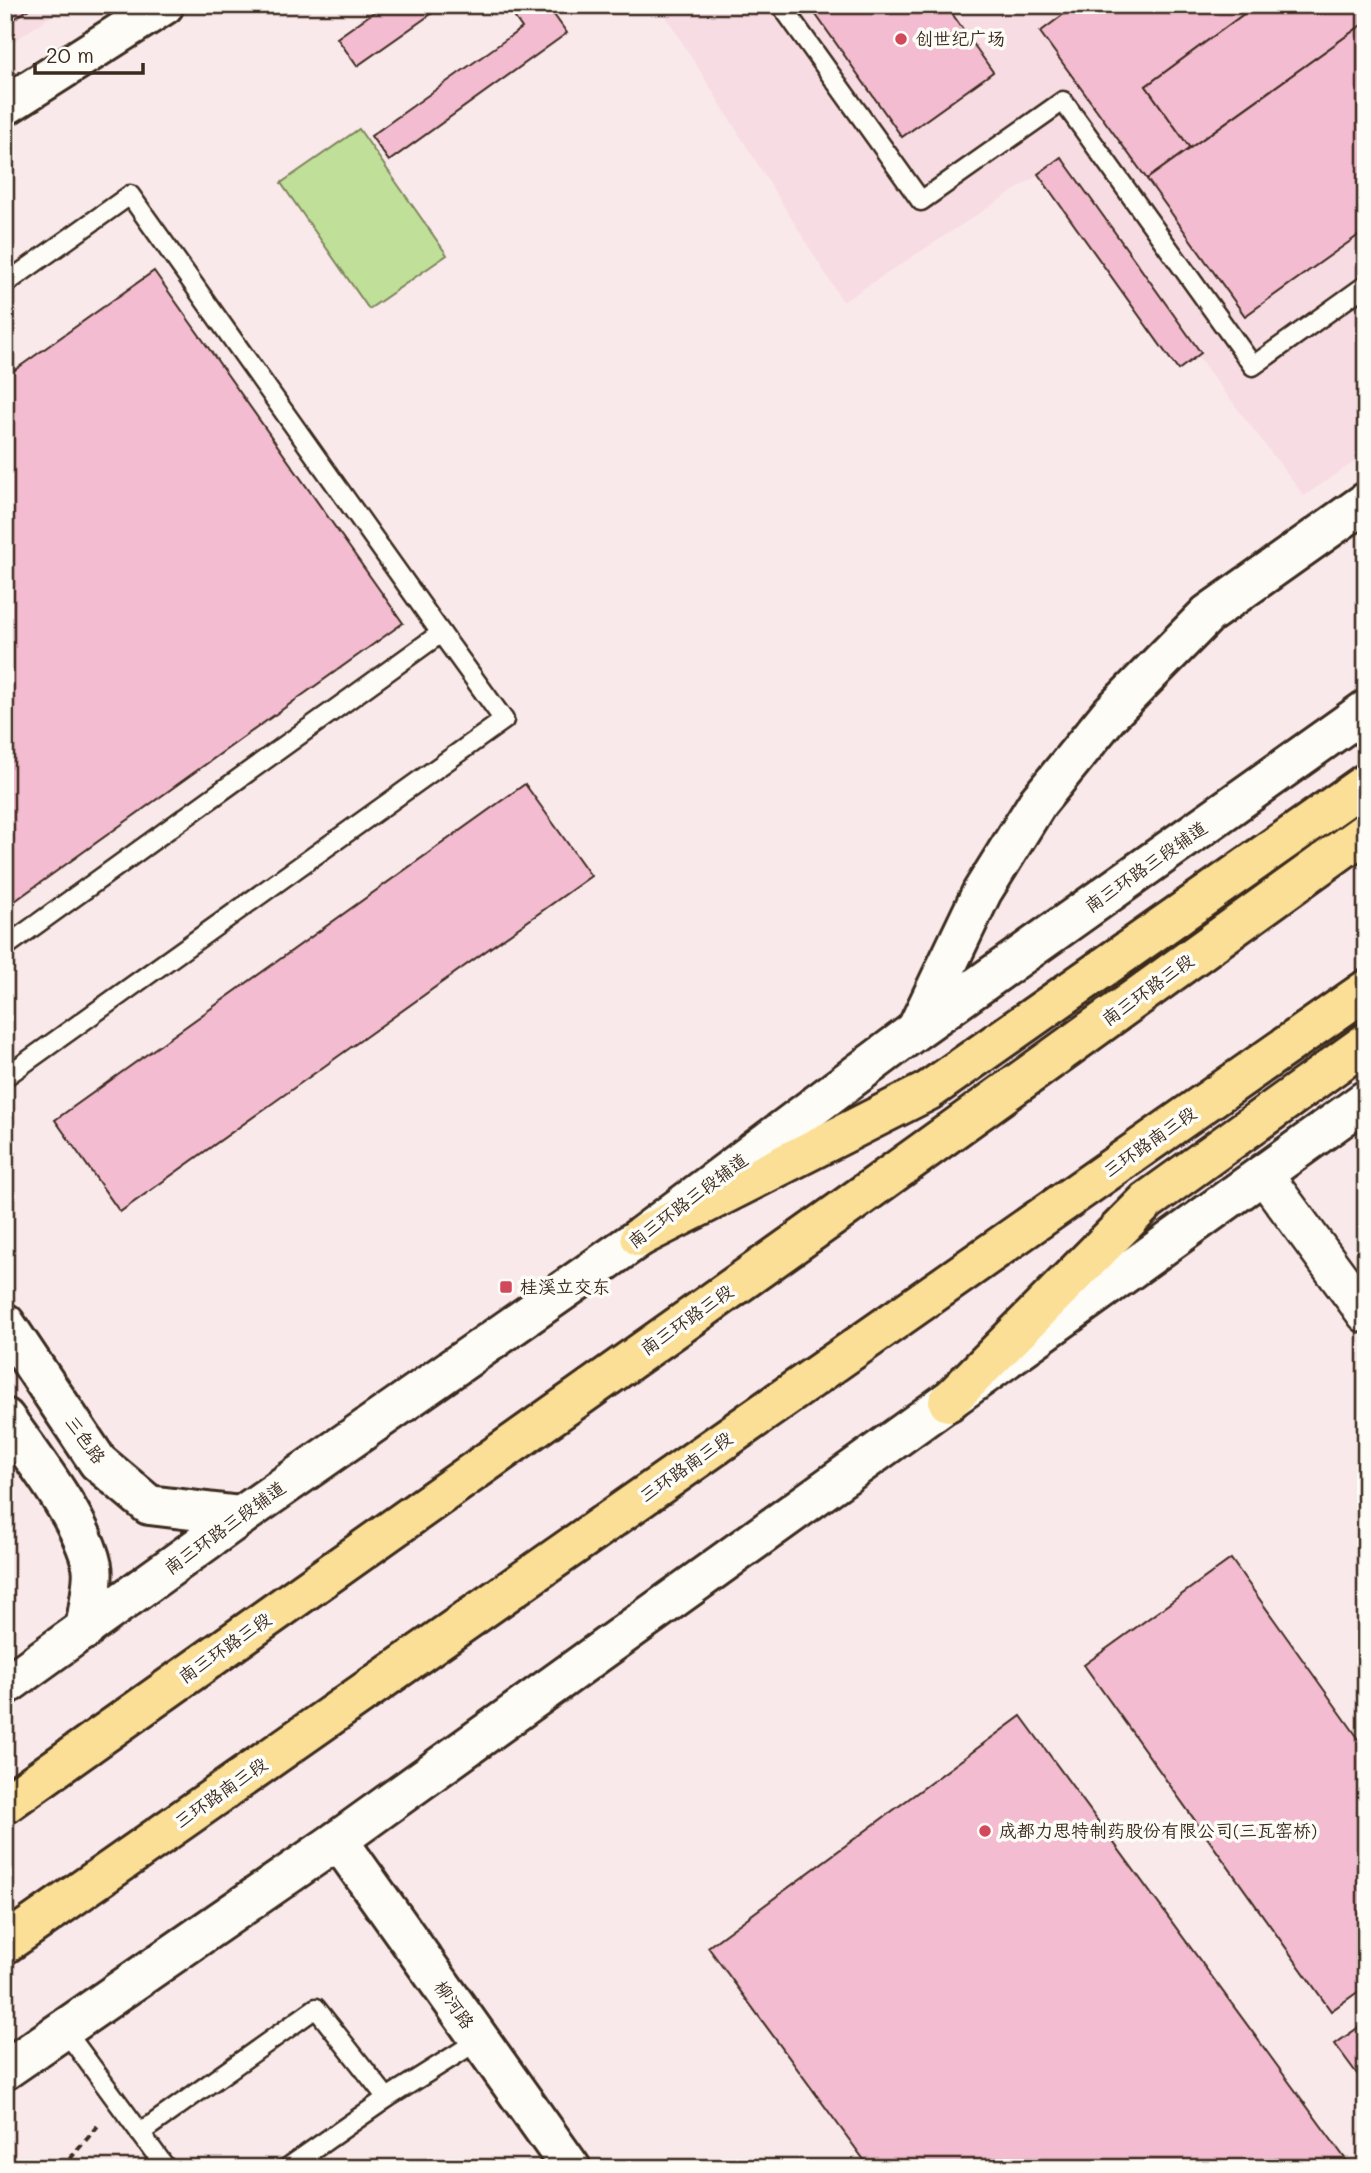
<svg xmlns="http://www.w3.org/2000/svg" width="1371" height="2173" font-family="Mali,'LXGW WenKai TC',sans-serif">
  <rect width="100%" height="100%" fill="#fae9eb"/>
  <filter id="ink" filterUnits="userSpaceOnUse"><feTurbulence type="fractalNoise" baseFrequency=".0143" numOctaves="2"/><feDisplacementMap in="SourceGraphic" scale="14" xChannelSelector="R" yChannelSelector="G"/><feConvolveMatrix kernelMatrix="1 2 1 2 8 2 1 2 1" color-interpolation-filters="sRGB"/></filter>
  <g filter="url(#ink)">
    <!-- built -->
    <g fill="#f8dce3">
      <path d="M 5,5 L 68,5 L 5,47 Z"/>
      <path d="M 659,5 L 1366,5 L 1366,454 L 1304,496 L 1052,166 L 843,302 Z"/>
    </g>
    <!-- green -->
    <path fill="#c0e099" stroke="#7e855c" stroke-width="2" d="M 359,129 L 447,255 L 369,309 L 281,183 Z"/>
    <!-- building -->
    <g fill="#f4bcd0" stroke="#3b2a1e" stroke-width="2">
      <path d="M 5,5 L 35,5 L 5,25 Z"/>
      <path d="M 384,5 L 444,5 L 357,66 L 337,38 Z"/>
      <path d="M 506,5 L 547,5 L 567,33 L 389,161 L 371,136 L 522,28 Z"/>
      <path d="M 809,5 L 946,5 L 993,72 L 902,137 Z"/>
      <path d="M 1076,5 L 1256,5 L 1146,86 L 1190,148 L 1147,179 L 1040,32 Z"/>
      <path d="M 1256,5 L 1366,5 L 1366,22 L 1190,148 L 1146,86 Z"/>
      <path d="M 1366,22 L 1366,230 L 1245,316 L 1147,179 Z"/>
      <path d="M 1061,157 L 1201,353 L 1178,370 L 1038,174 Z"/>
      <path d="M 154,271 L 403,623 L 5,908 L 5,377 Z"/>
      <path d="M 525,784 L 591,876 L 120,1212 L 55,1120 Z"/>
      <path d="M 1231,1559 L 1366,1749 L 1366,1986 L 1331,2011 L 1084,1665 Z"/>
      <path d="M 1021,1716 L 1352,2168 L 870,2168 L 708,1947 Z"/>
      <path d="M 1366,2022 L 1366,2086 L 1335,2044 Z"/>
    </g>
    <g fill="none" stroke-linecap="round" stroke-linejoin="round">
      <defs>
        <g id="lane">
          <path d="M 781,5 L 921,201 L 1063,101 L 1253,366 L 1366,285"/>
          <path d="M 5,284 L 130,195 L 441,633 L 5,947"/>
          <path d="M 5,1077 L 504,720 L 441,633"/>
          <path d="M 64,2029 L 166,2168"/>
          <path d="M 140,2133 L 316,2008 L 387,2098"/>
          <path d="M 287,2168 L 387,2098 L 479,2040"/>
        </g>
        <path id="street" d="M 1263,1174 L 1366,1314"/>
        <g id="secondary">
          <path d="M 5,106 L 164,5"/>
          <path d="M 918,1026 L 982,892 L 1038,802 L 1109,715 L 1208,614 L 1366,502"/>
          <path d="M 5,1323 L 98,1462 L 149,1505 L 241,1516"/>
          <path d="M 5,1418 C 32,1456 83,1521 92,1566 C 95,1579 87,1614 85,1630"/>
          <path d="M 5,1686 L 241,1516 L 640,1237 L 916,1030 L 1366,710"/>
          <path d="M 338,1840 L 571,2168"/>
          <path d="M 5,2070 L 338,1840 L 1366,1100"/>
        </g>
        <g id="highway">
          <path d="M 640,1237 L 928,1091 L 1366,783"/>
          <path d="M 948,1402 L 1147,1201 L 1366,1043"/>
          <path d="M 5,1804 L 842,1210 L 1366,832"/>
          <path d="M 5,1944 L 1366,990"/>
        </g>
      </defs>
      <!-- lane casing -->
      <use href="#lane" stroke="#3b2a1e" stroke-width="23"/>
      <!-- street casing -->
      <use href="#street" stroke="#3b2a1e" stroke-width="42"/>
      <!-- secondary casing -->
      <use href="#secondary" stroke="#3b2a1e" stroke-width="44"/>
      <!-- highway casing -->
      <use href="#highway" stroke="#3b2a1e" stroke-width="44"/>
      <!-- path -->
      <path stroke="#3b2a1e" stroke-width="4.5" stroke-dasharray="7 5" stroke-linecap="butt" d="M 62,2168 L 100,2123"/>
      <!-- lane -->
      <use href="#lane" stroke="#fdfcf7" stroke-width="18"/>
      <!-- street -->
      <use href="#street" stroke="#fdfcf7" stroke-width="37"/>
      <!-- secondary -->
      <use href="#secondary" stroke="#fdfcf7" stroke-width="38"/>
      <!-- highway -->
      <use href="#highway" stroke="#fbdf96" stroke-width="38"/>
    </g>
  </g>
  <!-- markers -->
  <g fill="#d1495b" stroke="#fdfcf7" stroke-width="2.5">
    <circle cx="901" cy="39" r="7"/>
    <rect x="499" y="1280" width="14" height="14" rx="3.5"/>
    <circle cx="985" cy="1831" r="7"/>
  </g>
  <g text-anchor="middle" stroke-width="7" stroke-linejoin="round" paint-order="stroke">
    <!-- poi labels -->
    <g font-size="18" fill="#3b2a1e" stroke="#fdfcf7" text-anchor="start">
      <text x="915" y="45">创世纪广场</text>
      <text x="520" y="1293">桂溪立交东</text>
      <text x="999" y="1837">成都力思特制药股份有限公司(三瓦窑桥)</text>
    </g>
    <!-- street labels -->
    <g font-size="18" fill="#3b2a1e" stroke="#fdfcf7">
      <text transform="translate(1146 867) rotate(-35)" y="6">南三环路三段辅道</text>
      <text transform="translate(1148 990) rotate(-36)" y="6">南三环路三段</text>
      <text transform="translate(1150 1142) rotate(-35)" y="6">三环路南三段</text>
      <text transform="translate(688 1201) rotate(-37)" y="6">南三环路三段辅道</text>
      <text transform="translate(687 1320) rotate(-35)" y="6">南三环路三段</text>
      <text transform="translate(85 1440) rotate(54)" y="6">三色路</text>
      <text transform="translate(686 1467) rotate(-35)" y="6">三环路南三段</text>
      <text transform="translate(225 1528) rotate(-36)" y="6">南三环路三段辅道</text>
      <text transform="translate(225 1648) rotate(-35)" y="6">南三环路三段</text>
      <text transform="translate(221 1793) rotate(-35)" y="6">三环路南三段</text>
      <text transform="translate(454 2005) rotate(55)" y="6">柳河路</text>
    </g>
  </g>
  <!-- margin -->
  <rect width="1371" height="2173" fill="none" stroke="#fdfcf7" stroke-width="28"/>
  <rect x="14" y="14" width="1343" height="2145" fill="none" stroke="#3b2a1e" stroke-width="2.5" filter="url(#ink)"/>
  <!-- scale -->
  <path d="M35 63v10h108v-10" fill="none" stroke="#3b2a1e" stroke-width="3.5"/>
  <text x="46" y="63" font-size="21" fill="#3b2a1e" stroke="#fdfcf7" stroke-width="5" paint-order="stroke">20 m</text>
</svg>
